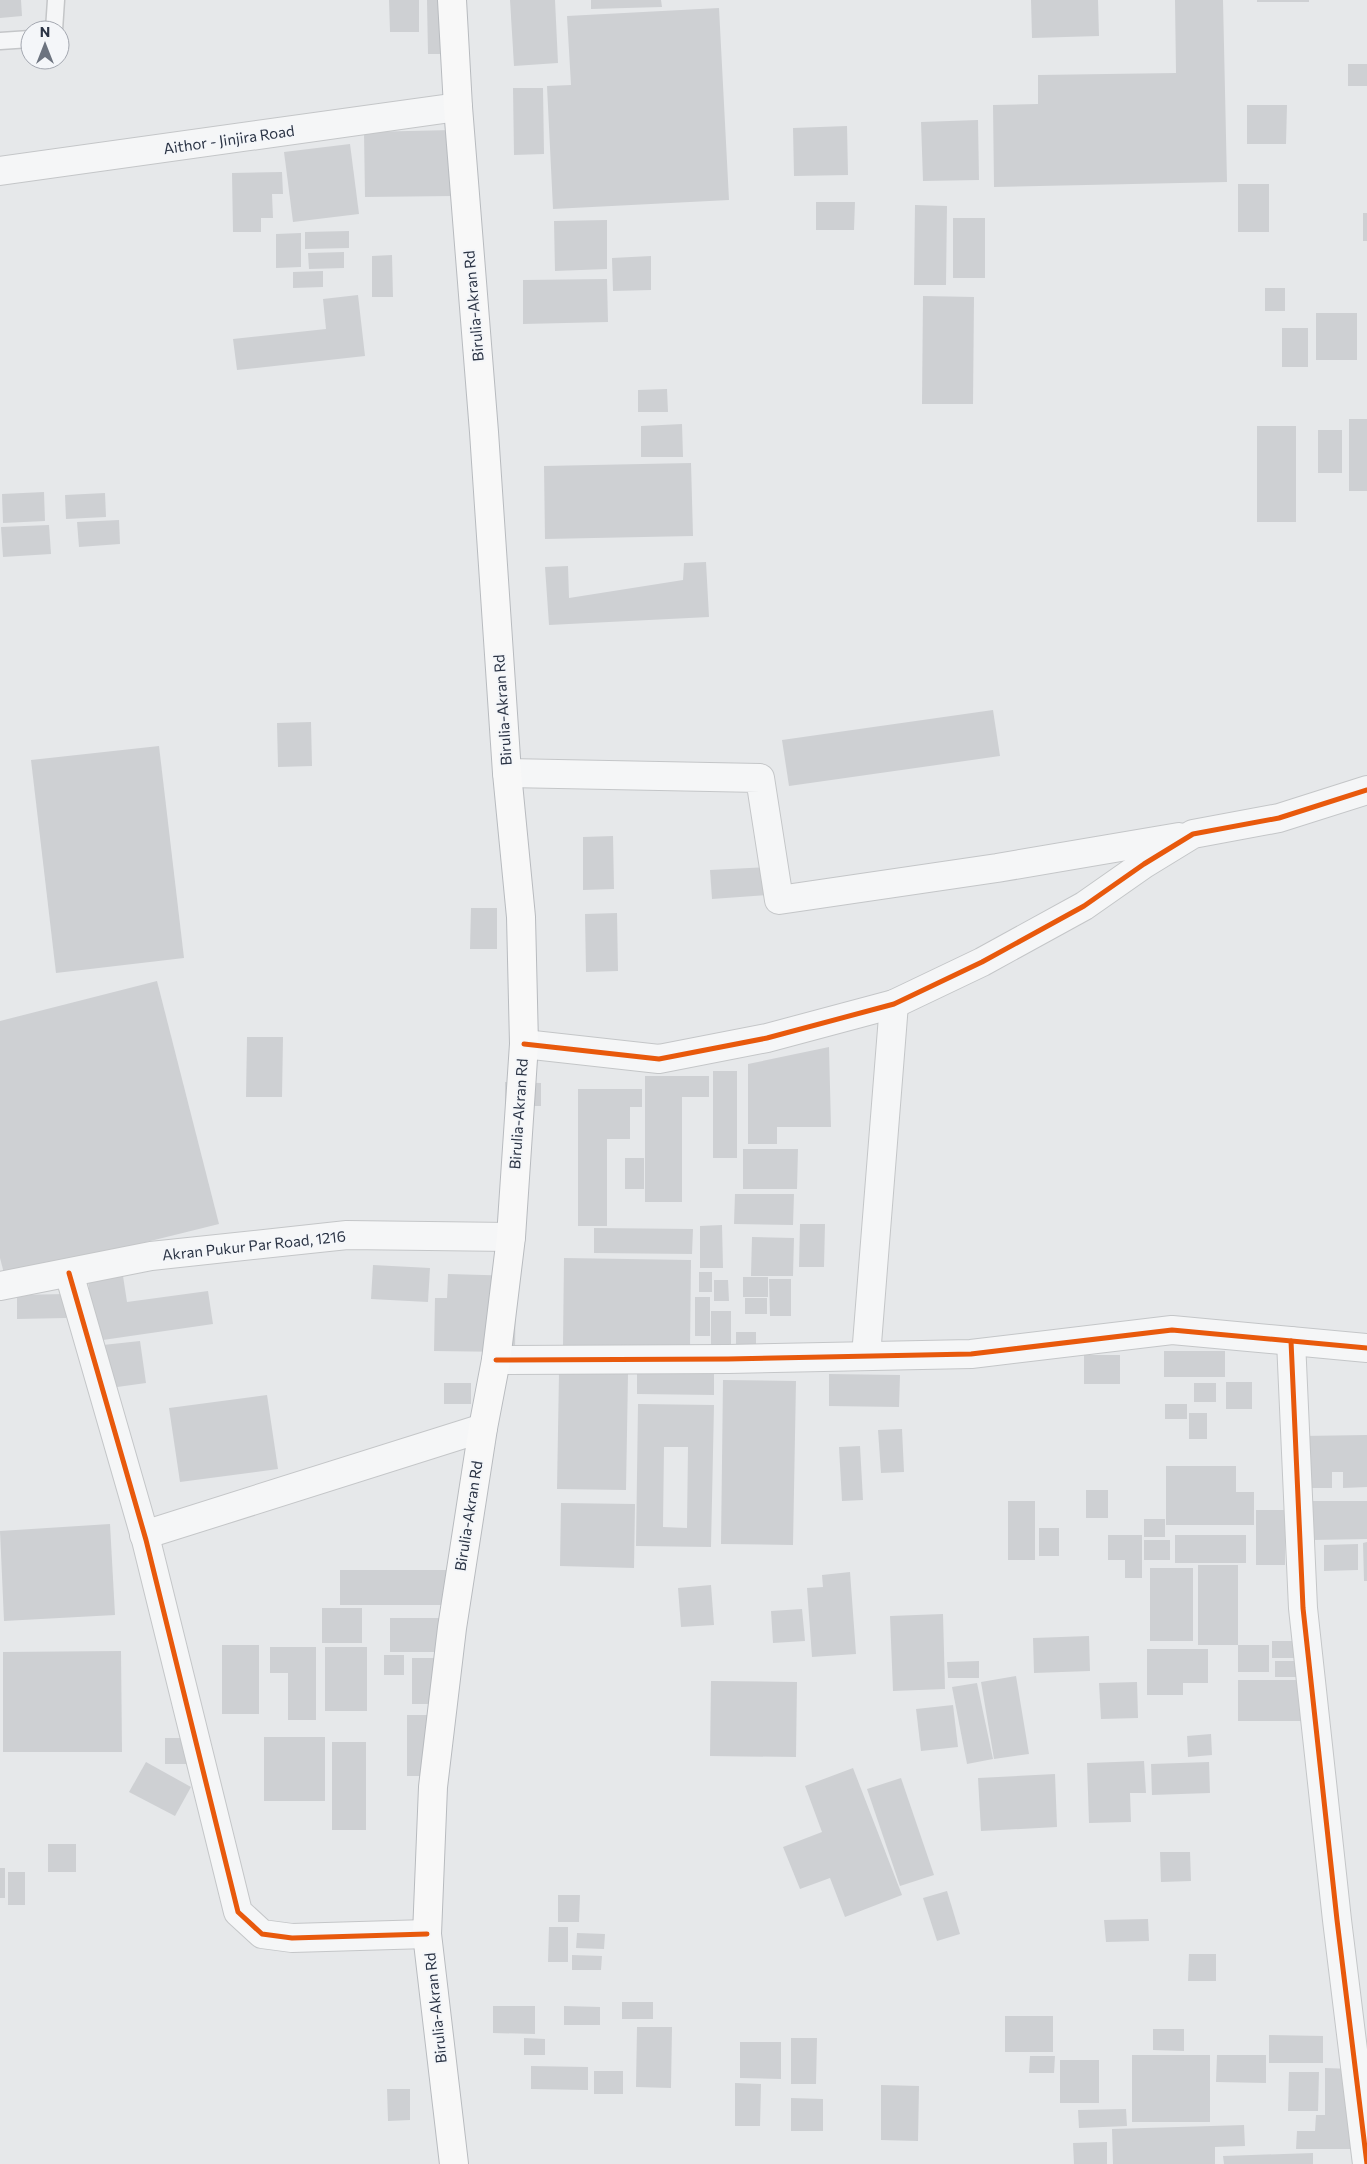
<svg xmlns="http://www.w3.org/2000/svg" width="1367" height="2164" font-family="Commissioner,sans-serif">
  <rect width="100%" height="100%" fill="#e6e8ea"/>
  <!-- building -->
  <g fill="#ced0d3" fill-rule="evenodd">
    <path d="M 0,0 L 21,0 L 22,16 L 0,18 Z"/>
    <path d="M 389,0 L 419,0 L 419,32 L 390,32 Z"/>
    <path d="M 427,0 L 458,0 L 459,54 L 428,54 Z"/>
    <path d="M 510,0 L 555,0 L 558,63 L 514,66 Z"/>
    <path d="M 591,0 L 661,0 L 662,7 L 591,9 Z"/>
    <path d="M 1031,0 L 1098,0 L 1099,36 L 1032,38 Z"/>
    <path d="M 1175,0 L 1223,0 L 1227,182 L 994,187 L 993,105 L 1038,104 L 1038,75 L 1176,73 Z"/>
    <rect x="1257" y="0" width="52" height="2"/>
    <path d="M 719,8 L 729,200 L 553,209 L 547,86 L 571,85 L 567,16 Z"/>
    <rect x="1348" y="64" width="19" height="22"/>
    <path d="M 513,88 L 543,88 L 544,154 L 514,155 Z"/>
    <path d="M 1247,105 L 1287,105 L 1286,144 L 1247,144 Z"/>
    <path d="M 978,120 L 979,180 L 923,181 L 921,122 Z"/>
    <path d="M 847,126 L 848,175 L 794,176 L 793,128 Z"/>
    <path d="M 453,130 L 454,196 L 365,197 L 364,132 Z"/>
    <path d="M 350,144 L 359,214 L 293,222 L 284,152 Z"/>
    <path d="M 282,172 L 283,194 L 272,194 L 273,218 L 261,218 L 261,232 L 233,232 L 232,173 Z"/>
    <rect x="1238" y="184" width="31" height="48"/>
    <path d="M 816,202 L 855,202 L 854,230 L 816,230 Z"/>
    <path d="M 915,205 L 947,206 L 946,285 L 914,285 Z"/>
    <rect x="1363" y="213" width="4" height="28"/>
    <rect x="953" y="218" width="32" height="60"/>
    <path d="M 607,220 L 607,269 L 555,271 L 554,221 Z"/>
    <path d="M 349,231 L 349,248 L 305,249 L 305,232 Z"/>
    <path d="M 301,233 L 301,267 L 276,268 L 276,234 Z"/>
    <path d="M 344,252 L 344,268 L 309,269 L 308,253 Z"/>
    <path d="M 392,255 L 393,297 L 372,297 L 372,256 Z"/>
    <path d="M 651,256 L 651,290 L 613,291 L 612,258 Z"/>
    <path d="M 323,271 L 323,287 L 293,288 L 293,272 Z"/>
    <path d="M 607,279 L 608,322 L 523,324 L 523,280 Z"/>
    <rect x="1265" y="288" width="20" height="23"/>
    <path d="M 358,295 L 365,356 L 237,370 L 233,339 L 326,329 L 323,299 Z"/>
    <path d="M 923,296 L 974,297 L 973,404 L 922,404 Z"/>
    <rect x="1316" y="313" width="41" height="47"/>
    <rect x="1282" y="328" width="26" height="39"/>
    <path d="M 667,389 L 668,412 L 638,412 L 638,390 Z"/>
    <rect x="1349" y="419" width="18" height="72"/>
    <path d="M 682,424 L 683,457 L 641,457 L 641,426 Z"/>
    <rect x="1257" y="426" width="39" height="96"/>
    <rect x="1318" y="430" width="24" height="43"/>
    <path d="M 691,463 L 693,536 L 545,539 L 544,466 Z"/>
    <path d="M 44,492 L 45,521 L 3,523 L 2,494 Z"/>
    <path d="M 105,493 L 106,517 L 66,519 L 65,495 Z"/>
    <path d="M 119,520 L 120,544 L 79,547 L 77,522 Z"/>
    <path d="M 49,525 L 51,554 L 3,557 L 1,527 Z"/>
    <path d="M 706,562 L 709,617 L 549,625 L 545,567 L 568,566 L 569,598 L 683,580 L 684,563 Z"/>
    <path d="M 993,710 L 1000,756 L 789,786 L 782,740 Z"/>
    <path d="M 311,722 L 312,766 L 278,767 L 277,723 Z"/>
    <path d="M 159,746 L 184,958 L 56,973 L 31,760 Z"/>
    <path d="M 613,836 L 614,889 L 583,890 L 583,837 Z"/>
    <path d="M 767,867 L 768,895 L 712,899 L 710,870 Z"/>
    <path d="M 471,908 L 497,908 L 497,949 L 470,949 Z"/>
    <path d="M 617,913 L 618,971 L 586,972 L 585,914 Z"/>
    <path d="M 157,981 L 219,1224 L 5,1277 L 0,1258 L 0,1021 Z"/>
    <path d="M 247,1037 L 283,1037 L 282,1097 L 246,1097 Z"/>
    <path d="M 829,1047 L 831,1127 L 777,1127 L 777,1144 L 748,1144 L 748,1064 Z"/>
    <rect x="713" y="1071" width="24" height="87"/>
    <path d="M 645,1076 L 709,1076 L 709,1097 L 682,1097 L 682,1202 L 645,1202 Z"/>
    <path d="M 505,1082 L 541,1083 L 541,1106 L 505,1106 Z"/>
    <path d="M 578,1089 L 642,1089 L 642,1107 L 630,1107 L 630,1139 L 607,1139 L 607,1226 L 578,1226 Z"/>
    <path d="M 743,1149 L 798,1149 L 797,1189 L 743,1189 Z"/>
    <rect x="625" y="1158" width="19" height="31"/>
    <path d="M 735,1194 L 794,1194 L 793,1225 L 734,1224 Z"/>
    <path d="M 800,1224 L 825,1224 L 824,1267 L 799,1267 Z"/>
    <path d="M 722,1225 L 723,1268 L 700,1268 L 700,1226 Z"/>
    <path d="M 594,1228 L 693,1229 L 692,1254 L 594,1253 Z"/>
    <path d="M 752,1237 L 794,1238 L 793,1276 L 751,1276 Z"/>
    <path d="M 564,1258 L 691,1260 L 690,1348 L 563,1346 Z"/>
    <path d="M 373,1265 L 430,1268 L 428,1302 L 371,1299 Z"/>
    <rect x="699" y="1272" width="13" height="20"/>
    <path d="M 448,1274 L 516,1276 L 515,1352 L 434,1351 L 435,1298 L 447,1298 Z"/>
    <path d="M 123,1276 L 127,1302 L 208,1291 L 213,1324 L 96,1341 L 88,1281 Z"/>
    <rect x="743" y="1277" width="25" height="20"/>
    <path d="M 769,1279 L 791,1279 L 791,1316 L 770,1316 Z"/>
    <path d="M 714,1280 L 728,1280 L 729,1301 L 714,1301 Z"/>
    <path d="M 66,1294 L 66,1318 L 17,1319 L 17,1295 Z"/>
    <rect x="695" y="1297" width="15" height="39"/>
    <rect x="745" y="1298" width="22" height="16"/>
    <rect x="711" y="1311" width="20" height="43"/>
    <rect x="736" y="1332" width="20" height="20"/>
    <path d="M 140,1341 L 146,1383 L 110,1388 L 103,1345 Z"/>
    <rect x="1164" y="1351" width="61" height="26"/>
    <rect x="1084" y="1355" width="36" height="29"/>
    <path d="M 637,1369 L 714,1370 L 714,1395 L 637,1394 Z"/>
    <path d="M 559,1373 L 628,1374 L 626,1490 L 557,1489 Z"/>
    <path d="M 829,1374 L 900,1375 L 899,1407 L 829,1406 Z"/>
    <path d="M 723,1380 L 796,1381 L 793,1545 L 721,1544 Z"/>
    <rect x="1226" y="1382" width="26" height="27"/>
    <rect x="444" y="1383" width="27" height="21"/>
    <rect x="1194" y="1383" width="22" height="19"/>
    <path d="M 267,1395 L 278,1469 L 180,1482 L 169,1408 Z"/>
    <path d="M 638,1404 L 714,1405 L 711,1547 L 636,1546 ZM 664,1447 L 688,1447 L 687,1528 L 663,1527 Z"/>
    <rect x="1165" y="1404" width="22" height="15"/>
    <rect x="1189" y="1413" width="18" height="26"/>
    <path d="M 902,1429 L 904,1472 L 881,1473 L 878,1430 Z"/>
    <path d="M 1367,1435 L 1367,1487 L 1343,1488 L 1343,1472 L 1332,1472 L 1332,1488 L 1303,1488 L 1302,1436 Z"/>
    <path d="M 860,1446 L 863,1500 L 842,1501 L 839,1447 Z"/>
    <path d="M 1166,1466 L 1236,1466 L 1236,1492 L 1254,1492 L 1254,1525 L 1166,1525 Z"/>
    <rect x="1086" y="1490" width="22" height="28"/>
    <rect x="1008" y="1501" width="27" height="59"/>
    <path d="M 1312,1501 L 1367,1501 L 1367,1539 L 1312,1540 Z"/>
    <path d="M 561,1503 L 635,1504 L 634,1568 L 560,1566 Z"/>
    <rect x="1256" y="1510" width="29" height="55"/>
    <rect x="1144" y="1519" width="21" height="18"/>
    <path d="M 110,1524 L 115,1615 L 4,1621 L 0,1531 Z"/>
    <rect x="1039" y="1528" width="20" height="28"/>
    <path d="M 1108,1535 L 1142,1535 L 1142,1578 L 1125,1578 L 1125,1560 L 1108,1560 Z"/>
    <rect x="1175" y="1535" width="71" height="28"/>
    <rect x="1144" y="1540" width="26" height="20"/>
    <path d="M 1367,1542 L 1367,1581 L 1364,1581 L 1363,1543 Z"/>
    <path d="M 1358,1544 L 1358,1570 L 1324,1571 L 1324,1545 Z"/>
    <rect x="1198" y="1565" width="40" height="80"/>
    <rect x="1150" y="1568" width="43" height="73"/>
    <rect x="340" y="1570" width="114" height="35"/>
    <path d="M 850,1572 L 856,1654 L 812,1657 L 807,1588 L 823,1587 L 822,1575 Z"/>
    <path d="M 711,1585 L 714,1625 L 681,1627 L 678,1588 Z"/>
    <rect x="322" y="1608" width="40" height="35"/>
    <path d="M 802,1609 L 805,1641 L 773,1643 L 771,1611 Z"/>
    <path d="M 943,1614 L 945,1689 L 893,1691 L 890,1616 Z"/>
    <rect x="390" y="1618" width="72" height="34"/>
    <path d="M 1089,1636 L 1090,1671 L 1034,1673 L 1033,1638 Z"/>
    <rect x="1272" y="1641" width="26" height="17"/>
    <rect x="222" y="1645" width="37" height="69"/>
    <rect x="1238" y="1645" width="31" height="27"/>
    <path d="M 270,1647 L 316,1647 L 316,1720 L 288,1720 L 288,1673 L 270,1673 Z"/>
    <rect x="325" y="1647" width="42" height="64"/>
    <path d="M 1147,1649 L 1208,1649 L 1208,1683 L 1183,1683 L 1183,1695 L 1147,1695 Z"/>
    <path d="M 121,1651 L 122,1752 L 3,1752 L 3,1652 Z"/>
    <rect x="384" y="1655" width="20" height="20"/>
    <rect x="412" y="1658" width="41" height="46"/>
    <path d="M 979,1661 L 979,1678 L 948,1678 L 947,1662 Z"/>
    <rect x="1275" y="1661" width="29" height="16"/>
    <path d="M 1016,1676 L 1029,1754 L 994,1759 L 981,1682 Z"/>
    <rect x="1238" y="1680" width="69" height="41"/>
    <path d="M 711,1681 L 797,1682 L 796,1757 L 710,1756 Z"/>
    <path d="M 1137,1682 L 1138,1718 L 1101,1719 L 1099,1683 Z"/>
    <path d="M 977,1683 L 993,1759 L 967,1764 L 952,1687 Z"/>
    <path d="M 953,1705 L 958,1747 L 921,1751 L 916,1709 Z"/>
    <rect x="407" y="1715" width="34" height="61"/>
    <path d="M 1211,1734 L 1212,1755 L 1188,1757 L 1187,1736 Z"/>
    <rect x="264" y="1737" width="61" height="64"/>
    <rect x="165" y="1738" width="31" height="26"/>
    <rect x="332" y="1742" width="34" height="88"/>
    <path d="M 1144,1761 L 1146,1793 L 1130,1793 L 1131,1822 L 1089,1823 L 1087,1763 Z"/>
    <path d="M 146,1762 L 191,1787 L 175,1816 L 129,1792 Z"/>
    <path d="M 1209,1762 L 1210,1793 L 1152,1795 L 1151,1764 Z"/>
    <path d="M 853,1768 L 902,1895 L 845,1917 L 830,1878 L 800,1889 L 783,1847 L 822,1832 L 805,1786 Z"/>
    <path d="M 1055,1774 L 1057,1827 L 981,1831 L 978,1778 Z"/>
    <path d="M 901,1778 L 934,1875 L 900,1886 L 867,1789 Z"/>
    <rect x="48" y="1844" width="28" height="28"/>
    <path d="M 1160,1852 L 1190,1852 L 1191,1881 L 1161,1882 Z"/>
    <rect x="0" y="1868" width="5" height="30"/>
    <rect x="8" y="1872" width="17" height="33"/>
    <path d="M 947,1891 L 960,1934 L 937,1941 L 923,1898 Z"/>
    <path d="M 558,1895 L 580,1895 L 579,1922 L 558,1922 Z"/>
    <path d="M 1148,1919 L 1149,1941 L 1106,1942 L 1104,1920 Z"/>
    <path d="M 549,1927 L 568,1927 L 568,1962 L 548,1962 Z"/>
    <path d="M 577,1933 L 605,1934 L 604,1949 L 576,1948 Z"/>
    <path d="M 1189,1954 L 1216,1954 L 1216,1981 L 1188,1981 Z"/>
    <path d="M 572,1955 L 602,1956 L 601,1970 L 572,1970 Z"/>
    <rect x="622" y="2002" width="31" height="17"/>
    <path d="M 493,2006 L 535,2006 L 535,2034 L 493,2033 Z"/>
    <path d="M 564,2006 L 600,2007 L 600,2025 L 564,2025 Z"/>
    <rect x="1005" y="2016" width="48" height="36"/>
    <path d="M 637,2027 L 672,2027 L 671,2088 L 636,2087 Z"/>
    <path d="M 1153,2029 L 1184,2029 L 1184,2051 L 1153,2050 Z"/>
    <path d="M 1269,2035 L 1323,2036 L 1323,2063 L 1269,2063 Z"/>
    <path d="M 524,2038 L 545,2039 L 545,2055 L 524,2055 Z"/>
    <path d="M 791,2038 L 817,2038 L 816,2084 L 791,2084 Z"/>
    <path d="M 740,2042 L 781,2042 L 781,2079 L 740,2078 Z"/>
    <rect x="1132" y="2055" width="78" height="67"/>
    <path d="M 1217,2055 L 1266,2055 L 1266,2083 L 1216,2082 Z"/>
    <path d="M 1030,2056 L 1055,2056 L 1054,2073 L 1029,2073 Z"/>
    <rect x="1060" y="2060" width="39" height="43"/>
    <path d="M 531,2066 L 588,2067 L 588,2090 L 531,2089 Z"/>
    <path d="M 1325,2068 L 1353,2069 L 1352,2149 L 1296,2149 L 1297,2131 L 1315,2131 L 1316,2115 L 1325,2115 Z"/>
    <rect x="594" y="2071" width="29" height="23"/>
    <path d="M 1289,2072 L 1319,2072 L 1318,2111 L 1288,2111 Z"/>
    <path d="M 735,2083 L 761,2084 L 760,2126 L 735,2126 Z"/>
    <path d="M 881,2085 L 919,2086 L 918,2141 L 881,2140 Z"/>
    <path d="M 387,2089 L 410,2089 L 410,2120 L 388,2121 Z"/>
    <path d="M 791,2098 L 823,2099 L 823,2131 L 791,2131 Z"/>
    <path d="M 1126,2109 L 1127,2126 L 1079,2128 L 1078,2110 Z"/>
    <path d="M 1244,2125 L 1245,2146 L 1215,2147 L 1215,2164 L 1113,2164 L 1112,2129 Z"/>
    <path d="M 1107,2142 L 1107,2164 L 1074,2164 L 1073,2143 Z"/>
    <path d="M 1313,2153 L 1313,2164 L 1224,2164 L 1223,2156 Z"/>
  </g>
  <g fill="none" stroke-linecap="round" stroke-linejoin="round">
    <defs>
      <g id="service">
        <path d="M 54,30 L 56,0"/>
        <path d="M 0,41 L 30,39"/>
      </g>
      <g id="minor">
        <path d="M 0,171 L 458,107"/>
        <path d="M 507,773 L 760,778 L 779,900 L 997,868 L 1179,837"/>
        <path d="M 524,1044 L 659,1059 L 767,1038 L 894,1004 L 982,962 L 1084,906 L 1144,864 L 1193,834 L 1279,818 L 1367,790"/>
        <path d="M 69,1273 L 146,1540 L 238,1912 L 262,1934 L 292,1938 L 427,1934"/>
        <path d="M 0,1286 L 151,1256 L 347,1235 L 511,1237"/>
        <path d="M 1291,1341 L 1303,1608 L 1337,1920 L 1367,2164"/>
        <path d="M 866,1356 L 894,1004"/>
        <path d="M 496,1360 L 728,1359 L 971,1354 L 1172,1330 L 1367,1348"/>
        <path d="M 144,1535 L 483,1428"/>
      </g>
      <path id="trunk" d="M 452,0 L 458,107 L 484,432 L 507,773 L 521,917 L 524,1044 L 511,1237 L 496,1360 L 483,1428 L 452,1628 L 433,1787 L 427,1934 L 454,2164"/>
    </defs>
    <!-- service casing -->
    <use href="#service" stroke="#c4c6c8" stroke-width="19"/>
    <!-- minor casing -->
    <use href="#minor" stroke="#c4c6c8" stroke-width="30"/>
    <!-- trunk casing -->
    <use href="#trunk" stroke="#b8bbbf" stroke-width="30"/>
    <!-- service -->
    <use href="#service" stroke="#f5f6f7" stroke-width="16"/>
    <!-- minor -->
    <use href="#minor" stroke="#f5f6f7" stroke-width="28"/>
    <!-- trunk -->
    <use href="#trunk" stroke="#f8f8f8" stroke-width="28"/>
    <defs>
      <g id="cycleway">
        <path d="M 524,1044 L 659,1059 L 767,1038 L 894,1004 L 982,962 L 1084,906 L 1144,864 L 1193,834 L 1279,818 L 1367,790"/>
        <path d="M 69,1273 L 146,1540 L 238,1912 L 262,1934 L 292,1938 L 427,1934"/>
        <path d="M 1291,1341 L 1303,1608 L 1337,1920 L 1367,2164"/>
        <path d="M 496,1360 L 728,1359 L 971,1354 L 1172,1330 L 1367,1348"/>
      </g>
    </defs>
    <!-- cycleway casing -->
    <use href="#cycleway" stroke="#f4f6f9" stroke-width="8"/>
    <!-- cycleway -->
    <use href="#cycleway" stroke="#e8590c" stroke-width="5"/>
  </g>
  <g text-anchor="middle" stroke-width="4" stroke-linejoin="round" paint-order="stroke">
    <!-- street labels -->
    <g font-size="15" fill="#2b3445" stroke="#f4f6f9">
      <text transform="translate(229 140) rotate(-8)" y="5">Aithor - Jinjira Road</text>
      <text transform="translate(474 306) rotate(-95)" y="5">Birulia-Akran Rd</text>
      <text transform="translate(503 710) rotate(-94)" y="5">Birulia-Akran Rd</text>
      <text transform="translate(519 1114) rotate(-86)" y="5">Birulia-Akran Rd</text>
      <text transform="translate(254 1246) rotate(-6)" y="5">Akran Pukur Par Road, 1216</text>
      <text transform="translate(469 1516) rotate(-81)" y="5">Birulia-Akran Rd</text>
      <text transform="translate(436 2008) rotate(-96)" y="5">Birulia-Akran Rd</text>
    </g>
  </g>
  <!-- north arrow -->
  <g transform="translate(45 45)"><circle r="24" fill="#f4f6f9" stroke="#a4a8b1"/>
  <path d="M0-4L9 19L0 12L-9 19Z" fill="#6c737f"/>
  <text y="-8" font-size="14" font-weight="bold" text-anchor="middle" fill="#2b3445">N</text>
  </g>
</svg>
